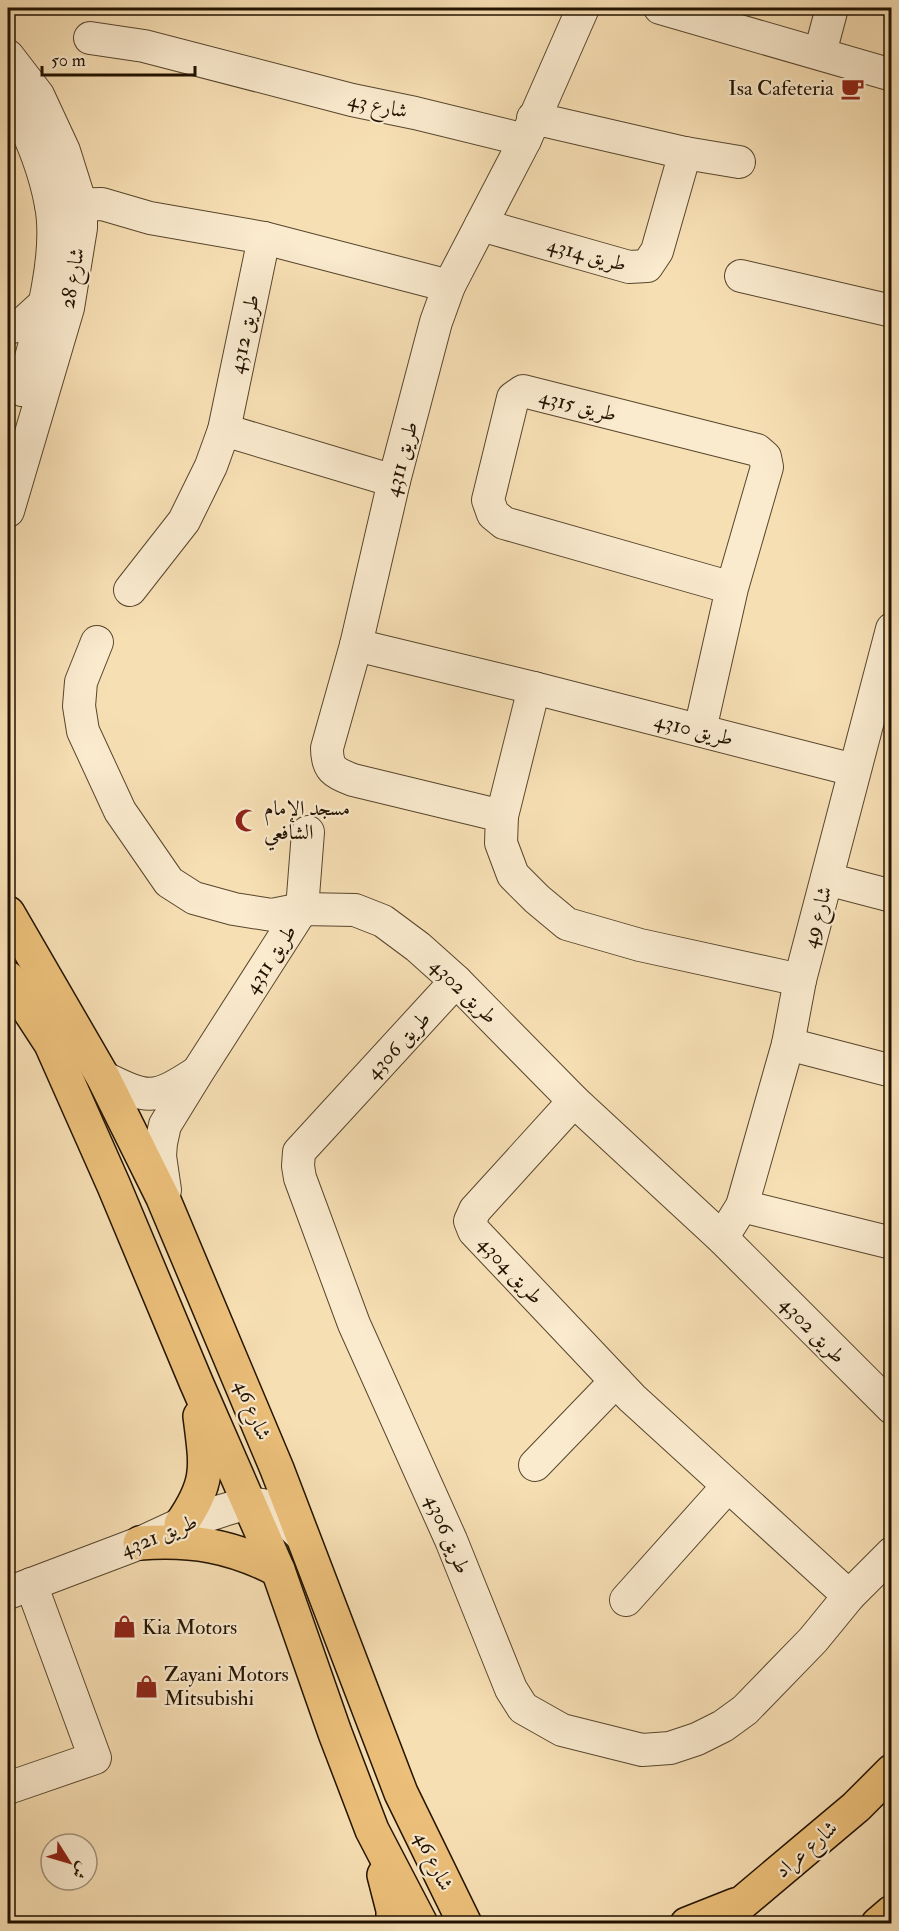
<svg xmlns="http://www.w3.org/2000/svg" width="899" height="1931" font-family="'IM FELL Double Pica',Amiri,serif">
  <rect width="100%" height="100%" fill="#f7dfb4"/>
  <filter id="stains"><feTurbulence type="fractalNoise" baseFrequency=".00333" numOctaves="4"/><feColorMatrix values="0 0 0 0 .2 0 0 0 0 .09 0 0 0 0 .02 0 0 0 .5 -.17"/></filter>
  <radialGradient id="worn" r=".72"><stop offset=".6" stop-color="#630" stop-opacity="0"/><stop offset="1" stop-color="#630" stop-opacity=".3"/></radialGradient>
  <g fill="none" stroke-linecap="round" stroke-linejoin="round">
    <defs>
      <g id="minor">
        <path d="M 583,8 L 525,140 L 449,286 L 436,322 L 394,481 L 356,645 L 327,748 C 327,769 334,773 353,780 L 502,816 L 501,843 L 513,875 L 537,899 L 567,924 L 640,945 L 800,980"/>
        <path d="M 660,8 L 892,75"/>
        <path d="M 90,38 L 144,46 L 352,100 L 415,113 L 525,140"/>
        <path d="M 820,53 L 832,8"/>
        <path d="M 8,56 L 38,95 L 64,151 L 81,205 L 81,228 L 68,308 L 8,511"/>
        <path d="M 8,94 C 27,127 44,167 51,205 C 61,259 37,336 22,390"/>
        <path d="M 533,118 L 685,153 L 739,162"/>
        <path d="M 51,205 L 102,204 L 150,218 L 264,238 L 449,286"/>
        <path d="M 481,225 L 629,267 L 647,266 L 657,251 L 685,153"/>
        <path d="M 741,276 L 892,311"/>
        <path d="M 8,328 L 21,325 L 43,305"/>
        <path d="M 224,430 L 394,481"/>
        <path d="M 130,590 L 184,521 L 211,466 L 224,430 L 264,238"/>
        <path d="M 97,642 L 81,682 L 79,706 L 83,731 L 120,811 L 169,882 L 194,898 L 234,909 L 272,915 L 302,909 L 355,910 L 383,921 L 418,947 L 456,981 L 574,1101 L 722,1238 L 892,1408"/>
        <path d="M 356,645 L 534,688 L 854,770"/>
        <path d="M 700,730 L 732,588 L 767,467 L 765,457 L 757,450 L 523,391 L 513,398 L 488,500 L 493,514 L 504,523 L 732,588"/>
        <path d="M 502,816 L 534,688"/>
        <path d="M 827,879 L 892,896"/>
        <path d="M 456,981 L 299,1152 L 298,1166 L 300,1178 L 354,1324 L 451,1540 L 511,1689 L 523,1708 L 562,1730 L 642,1750 L 670,1748 L 697,1739 L 723,1726 L 745,1710 L 813,1640 L 849,1596 L 892,1553"/>
        <path d="M 788,1044 L 892,1071"/>
        <path d="M 103,1077 C 148,1099 153,1101 196,1073"/>
        <path d="M 574,1101 L 475,1210 L 470,1221 L 474,1231 L 632,1398 L 849,1596"/>
        <path d="M 163,1198 L 165,1190 L 160,1156 L 161,1143 L 165,1125 L 197,1073 L 302,909 L 308,832"/>
        <path d="M 742,1206 L 892,1243"/>
        <path d="M 722,1238 L 742,1206 L 788,1044 L 800,980 L 892,629"/>
        <path d="M 535,1465 L 616,1381"/>
        <path d="M 8,1593 L 140,1543 L 181,1524 L 224,1510 L 248,1503 L 263,1505 L 276,1511 L 303,1537"/>
        <path d="M 626,1600 L 728,1486"/>
        <path d="M 8,1788 L 95,1758 L 31,1584"/>
      </g>
      <g id="major">
        <path d="M 8,913 L 103,1077 L 163,1198 L 277,1469 L 401,1793 L 465,1924"/>
        <path d="M 8,978 L 51,1044 L 114,1186 L 196,1382 L 278,1570 L 335,1733 L 372,1830 L 421,1924"/>
        <path d="M 181,1524 C 211,1481 206,1466 200,1416"/>
        <path d="M 140,1543 C 191,1539 232,1546 278,1570"/>
        <path d="M 384,1875 L 393,1910 L 393,1924"/>
        <path d="M 687,1924 L 735,1905"/>
        <path d="M 717,1924 L 856,1807 L 892,1771"/>
        <path d="M 878,1924 L 892,1912"/>
      </g>
    </defs>
    <!-- minor casing -->
    <use href="#minor" stroke="#57462d" stroke-width="34"/>
    <!-- major casing -->
    <use href="#major" stroke="#221300" stroke-width="36"/>
    <!-- minor -->
    <use href="#minor" stroke="#faeace" stroke-width="32"/>
    <!-- major -->
    <use href="#major" stroke="#ecc07a" stroke-width="33"/>
  </g>
  <!-- icons -->
  <defs>
    <symbol id="cafe-bare" viewBox="-9 -9 18 18"><path d="M-5.5-4.5H6V0H3Q3 3.5 0 3.5H-2.5Q-5.5 3.5-5.5 0ZM3-3.2v2h1.7v-2ZM-6 4.5H4V6H-6Z" fill="#8f2418" stroke="#faeace" stroke-width="2.5" paint-order="stroke"/></symbol>
    <symbol id="mosque-bare" viewBox="-9 -9 18 18"><path d="M3.5-4.9A6 6 0 1 0 3.5 4.9A5 5 0 1 1 3.5-4.9Z" fill="#8f2418" stroke="#faeace" stroke-width="2.5" paint-order="stroke"/></symbol>
    <symbol id="shop-bare" viewBox="-9 -9 18 18"><path d="M-5-2.5h2.3a2.7 3.5 0 0 1 5.4 0H5L5.5 6h-11ZM-1.5-2.5h3a1.5 2.3 0 0 0-3 0Z" fill="#8f2418" stroke="#faeace" stroke-width="2.5" paint-order="stroke"/></symbol>
  </defs>
  <g fill-rule="evenodd">
    <use href="#cafe-bare" x="836" y="72" width="33" height="33"/>
    <use href="#mosque-bare" x="230" y="804" width="33" height="33"/>
    <use href="#shop-bare" x="108" y="1610" width="33" height="33"/>
    <use href="#shop-bare" x="130" y="1670" width="33" height="33"/>
  </g>
  <g text-anchor="middle" stroke-width="4.5" stroke-linejoin="round" paint-order="stroke">
    <!-- poi labels -->
    <g font-size="21" fill="#221300" stroke="#faeace" text-anchor="start">
      <text x="834" y="95" text-anchor="end">Isa Cafeteria</text>
      <text x="264" y="815">مسجد الإمام<tspan x="264" dy="24">الشافعي</tspan></text>
      <text x="142" y="1634">Kia Motors</text>
      <text x="164" y="1681">Zayani Motors<tspan x="164" dy="24">Mitsubishi</tspan></text>
    </g>
    <!-- street labels -->
    <g font-size="21" fill="#221300" stroke="#faeace">
      <text transform="translate(378 105) rotate(12)" y="7">شارع 43</text>
      <text transform="translate(587 254) rotate(15)" y="7">طريق 4314</text>
      <text transform="translate(72 278) rotate(-80)" y="7">شارع 28</text>
      <text transform="translate(244 334) rotate(-78)" y="7">طريق 4312</text>
      <text transform="translate(578 405) rotate(14)" y="7">طريق 4315</text>
      <text transform="translate(401 459) rotate(-75)" y="7">طريق 4311</text>
      <text transform="translate(694 729) rotate(14)" y="7">طريق 4310</text>
      <text transform="translate(817 917) rotate(-75)" y="7">شارع 49</text>
      <text transform="translate(270 959) rotate(-57)" y="7">طريق 4311</text>
      <text transform="translate(464 991) rotate(44)" y="7">طريق 4302</text>
      <text transform="translate(398 1045) rotate(-47)" y="7">طريق 4306</text>
      <text transform="translate(511 1270) rotate(47)" y="7">طريق 4304</text>
      <text transform="translate(813 1330) rotate(46)" y="7">طريق 4302</text>
      <text transform="translate(253 1410) rotate(67)" y="7">شارع 46</text>
      <text transform="translate(448 1534) rotate(67)" y="7">طريق 4306</text>
      <text transform="translate(159 1535) rotate(-22)" y="7">طريق 4321</text>
      <text transform="translate(806 1849) rotate(-41)" y="7">شارع عراد</text>
      <text transform="translate(434 1861) rotate(64)" y="7">شارع 46</text>
    </g>
  </g>
  <!-- margin -->
  <rect width="899" height="1931" fill="none" stroke="#f7dfb4" stroke-width="30"/>
  <rect x="9" y="9" width="881" height="1913" fill="none" stroke="#221300" stroke-width="3"/>
  <rect x="15" y="15" width="869" height="1901" fill="none" stroke="#221300" stroke-width="1.5"/>
  <!-- north arrow -->
  <g transform="translate(69 1862) rotate(127)"><circle r="28" fill="#faeace" stroke="#a4947c" stroke-width="1.5"/>
  <path d="M0-4.5L10 22L0 15L-10 22Z" fill="#8f2418"/>
  <text y="-9" font-size="16" font-weight="bold" text-anchor="middle" fill="#221300">ش</text>
  </g>
  <!-- scale -->
  <path d="M42 66v9h153v-9" fill="none" stroke="#221300" stroke-width="3"/>
  <text x="51" y="66" font-size="18" fill="#221300" stroke="#faeace" stroke-width="4.5" paint-order="stroke">50 m</text>
  <rect width="100%" height="100%" filter="url(#stains)"/>
  <rect width="100%" height="100%" fill="url(#worn)"/>
</svg>
